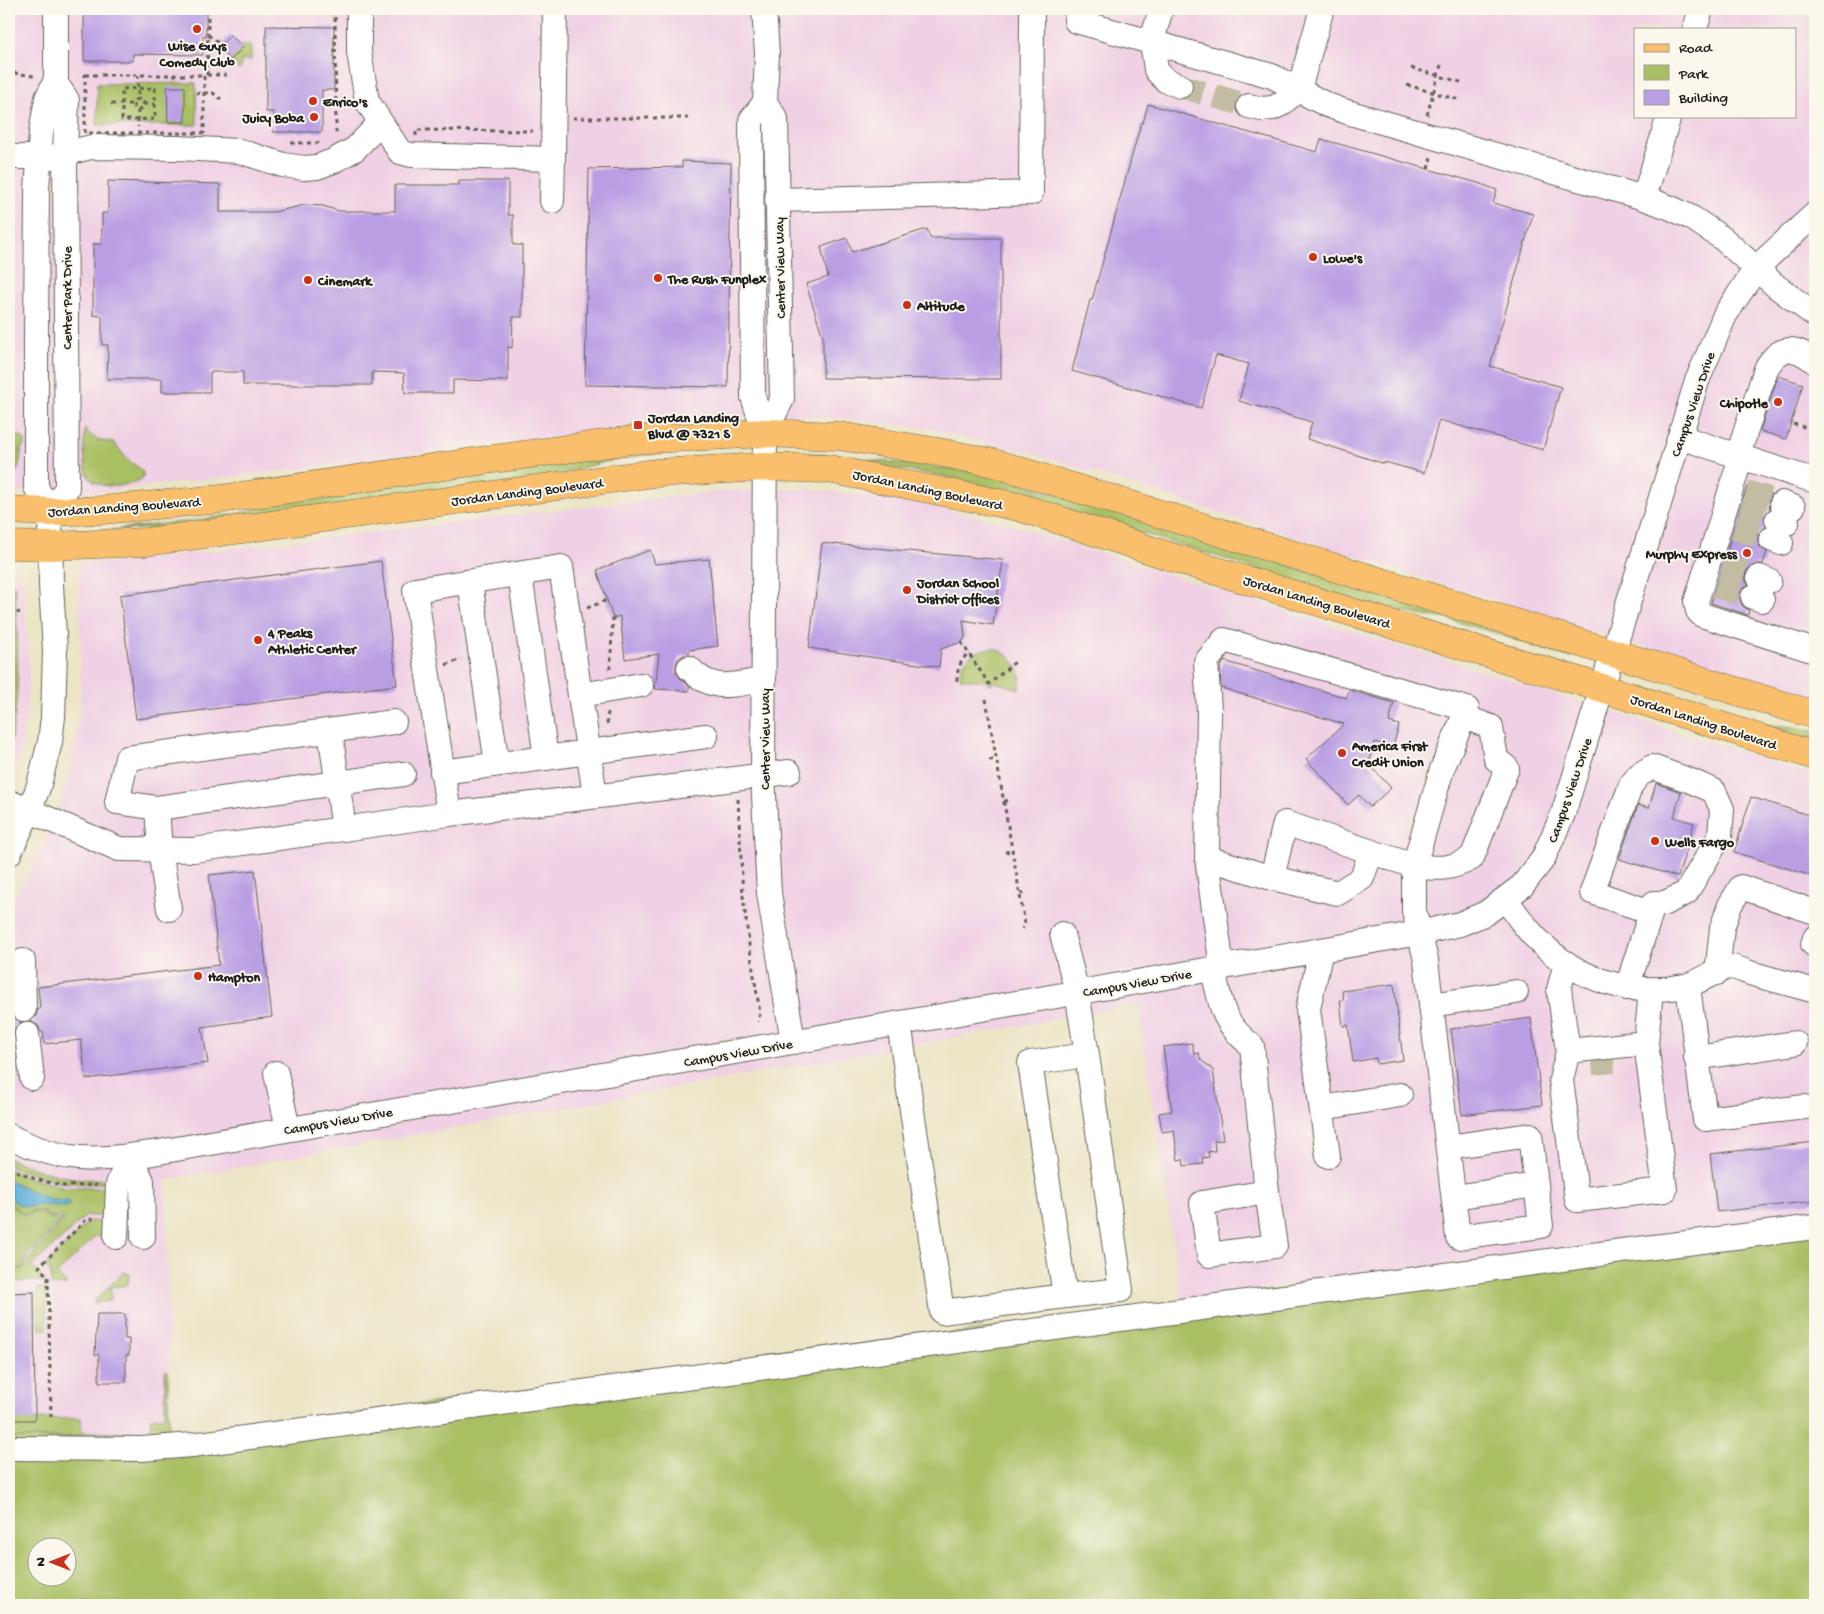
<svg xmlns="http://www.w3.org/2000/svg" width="1824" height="1614" font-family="'Gochi Hand',sans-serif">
  <rect width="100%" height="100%" fill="#fbf7ec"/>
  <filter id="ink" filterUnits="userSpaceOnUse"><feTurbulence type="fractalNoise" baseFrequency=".02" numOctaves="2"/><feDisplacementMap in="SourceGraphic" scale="10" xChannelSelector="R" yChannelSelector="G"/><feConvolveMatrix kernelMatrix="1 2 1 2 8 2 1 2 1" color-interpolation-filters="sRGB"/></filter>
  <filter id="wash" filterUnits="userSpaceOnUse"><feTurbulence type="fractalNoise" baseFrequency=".0096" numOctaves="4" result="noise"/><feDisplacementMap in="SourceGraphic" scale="20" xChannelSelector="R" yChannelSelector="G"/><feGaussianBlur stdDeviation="1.12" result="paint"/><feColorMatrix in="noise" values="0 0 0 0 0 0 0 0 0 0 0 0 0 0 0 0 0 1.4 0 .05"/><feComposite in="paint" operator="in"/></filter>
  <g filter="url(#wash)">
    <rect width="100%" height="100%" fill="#ebe4c5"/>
    <!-- built -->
    <g fill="#f0d0e4" fill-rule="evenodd">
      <path d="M 9,9 L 1815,9 L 1815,698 L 1578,627 L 1032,453 L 918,427 L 828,417 L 724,415 L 298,469 L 98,492 L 9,492 ZM 1635,29 L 1795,29 L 1795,116 L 1635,116 Z"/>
      <path d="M 807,489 L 910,501 L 1007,524 L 1815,775 L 1815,1217 L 1182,1300 L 1138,1004 L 166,1180 L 171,1438 L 9,1442 L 9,906 L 25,881 L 45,842 L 60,804 L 70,770 L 76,740 L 80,710 L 81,681 L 79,563 L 111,563 L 720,491 Z"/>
      <path d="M 9,569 L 22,580 L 24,588 L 29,674 L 26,718 L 22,743 L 9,790 Z"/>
    </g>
    <!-- green -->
    <g fill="#a9bf63" stroke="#626e40" fill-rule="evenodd">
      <path d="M 232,45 L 251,45 L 251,60 L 241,60 L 241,69 L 237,69 L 237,64 L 232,64 Z"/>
      <path d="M 196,83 L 197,125 L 97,125 L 97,84 Z"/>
      <path d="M 85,429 C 94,439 100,442 113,442 L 129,461 L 138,467 L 143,472 L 143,478 C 130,486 98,492 88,476 C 83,467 84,439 85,429 Z"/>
      <path d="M 21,436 L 25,440 L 25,445 L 21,448 C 21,462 18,473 9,483 L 9,443 L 14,441 L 16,437 Z"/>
      <path d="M 696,450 L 659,453 L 604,462 L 544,478 L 189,527 L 111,530 L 189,521 L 241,513 L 284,501 L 608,454 Z"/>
      <path d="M 807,453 L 987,473 L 1572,652 L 1571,658 L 1492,632 L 1447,619 L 1379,609 L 1191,548 L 988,487 L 938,475 L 879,466 L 806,459 Z"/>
      <path d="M 9,585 L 14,586 L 15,588 C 18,643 21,696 9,750 Z"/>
      <path d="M 993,648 C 1011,654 1025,669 1019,689 L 995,682 L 989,684 L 984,681 L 960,678 C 961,658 974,650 993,648 Z"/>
      <path d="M 1644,687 L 1764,724 L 1801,728 L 1815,732 L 1815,746 L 1643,691 Z"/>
      <path d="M 9,1158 C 40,1173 72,1181 107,1179 L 109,1183 L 83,1184 L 58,1182 L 13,1168 L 9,1165 Z"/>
      <path d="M 9,1169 L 21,1175 L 65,1188 L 106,1188 L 106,1216 L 86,1216 L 32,1266 L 46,1281 L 10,1282 L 10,1287 L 9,1287 L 9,1270 L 23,1269 C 32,1251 50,1236 64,1220 L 59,1217 L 48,1217 L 43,1211 L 33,1211 L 24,1214 L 9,1203 Z"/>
      <path d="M 9,1204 L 24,1215 L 33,1212 L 43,1212 L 47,1218 L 62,1220 L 27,1256 L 22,1268 L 9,1268 Z"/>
      <path d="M 1815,1218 L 1815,1605 L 9,1605 L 9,1438 L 171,1438 ZM 38,1546 L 68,1546 L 68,1576 L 38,1576 Z"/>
      <path d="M 89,1221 L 110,1222 L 110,1244 L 106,1244 L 97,1235 L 57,1274 L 67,1284 L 67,1285 L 51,1286 L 51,1273 L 45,1266 Z"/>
      <path d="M 124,1272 L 129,1274 L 128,1285 L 111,1287 L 111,1301 L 94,1303 L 95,1300 Z"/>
      <path d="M 37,1288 L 46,1288 L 47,1329 L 40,1330 L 40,1325 L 38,1324 Z"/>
      <path d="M 165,1371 L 168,1371 L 169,1435 L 9,1438 L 9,1420 L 81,1418 L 82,1433 L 150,1432 L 151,1418 L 165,1416 Z"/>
    </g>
    <!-- water -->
    <path fill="#5eb0d9" stroke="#3d667a" d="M 11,1181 L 50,1200 L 68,1201 L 70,1205 L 66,1207 C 59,1207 53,1205 46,1205 C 30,1205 28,1211 12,1200 L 9,1182 Z"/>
    <g id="blocks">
      <!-- building -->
      <g fill="#b99ee4">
        <path d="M 84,9 L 206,9 L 206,38 L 203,35 L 203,55 L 133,54 L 133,61 L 84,61 Z"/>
        <path d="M 266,26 L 334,27 L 334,90 L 322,90 L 322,132 L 273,132 L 274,112 L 266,112 Z"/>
        <path d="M 230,35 L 243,47 L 231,60 L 218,48 Z"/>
        <path d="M 167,87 L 185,87 L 185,122 L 168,122 Z"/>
        <path d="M 1148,104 L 1317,152 L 1321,139 L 1478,183 L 1497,190 L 1493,203 L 1533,214 L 1490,366 L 1561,387 L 1543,450 L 1439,420 L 1424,473 L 1385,462 L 1385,464 L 1307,439 L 1312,422 L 1239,401 L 1249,364 L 1216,355 L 1201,408 L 1072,371 L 1090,300 L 1092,300 L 1141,123 L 1143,123 Z"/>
        <path d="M 682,161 L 731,163 L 728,387 L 585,385 L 589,169 L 682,167 Z"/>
        <path d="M 108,181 L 220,184 L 220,212 L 274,212 L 305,205 L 323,206 L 339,211 L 395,211 L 395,185 L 459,185 L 459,181 L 508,181 L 508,215 L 513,215 L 513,245 L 522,245 L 522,317 L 513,317 L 512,348 L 508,347 L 508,381 L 453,380 L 453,393 L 405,393 L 404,373 L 372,372 L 372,385 L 243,385 L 243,372 L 210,372 L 210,392 L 162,392 L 162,379 L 107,379 L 108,345 L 102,345 L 102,316 L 93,315 L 93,244 L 102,244 L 102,213 L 108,213 Z"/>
        <path d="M 927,229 L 930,238 L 1001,238 L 1001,379 L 823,378 L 823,337 L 806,284 L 828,277 L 821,247 L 847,238 L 852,252 Z"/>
        <path d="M 1778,376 L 1803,384 L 1786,439 L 1760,431 Z"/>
        <path d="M 1747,487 L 1772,494 L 1769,499 L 1770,509 L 1764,517 L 1766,527 L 1758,534 L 1758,541 L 1760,547 L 1767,552 L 1763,564 L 1757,564 L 1750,567 L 1746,572 L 1745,578 L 1748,585 L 1744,587 L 1740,593 L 1740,600 L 1742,606 L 1749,610 L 1748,615 L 1711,603 Z"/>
        <path d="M 822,543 L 1003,560 L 993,625 L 963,620 L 965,637 L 962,642 L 941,649 L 939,667 L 809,648 Z"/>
        <path d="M 650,550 L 655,564 L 709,559 L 718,646 L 689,650 L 689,655 L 684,655 L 678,659 L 676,665 L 676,672 L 680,678 L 689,686 L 689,691 L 655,689 L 659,654 L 625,659 L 620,616 L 613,618 L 597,570 Z"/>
        <path d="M 381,561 L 397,685 L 136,719 L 120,595 Z"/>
        <path d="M 1224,661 L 1347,698 L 1349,690 L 1394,703 L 1389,722 L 1399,725 L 1393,747 L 1375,742 L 1369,764 L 1391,788 L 1370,807 L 1359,795 L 1348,805 L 1306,759 L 1344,724 L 1221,688 L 1220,669 Z"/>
        <path d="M 1656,783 L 1681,792 L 1674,817 L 1694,823 L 1678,877 L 1619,859 L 1638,805 L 1649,808 Z"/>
        <path d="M 1751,797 L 1815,817 L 1815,877 L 1734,852 Z"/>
        <path d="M 255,870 L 272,1017 L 202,1027 L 208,1063 L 86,1079 L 81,1040 L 44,1044 L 43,1032 L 41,1032 L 38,1025 L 30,1021 L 36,1016 L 38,1009 L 40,1009 L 38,987 L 219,965 L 209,875 Z"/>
        <path d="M 1394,984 L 1403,1060 L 1377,1064 L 1376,1058 L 1353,1062 L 1348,1025 L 1343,1026 L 1340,1000 L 1344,999 L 1342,991 Z"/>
        <path d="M 9,1010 L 10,1010 L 13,1016 L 21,1022 L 15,1028 L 13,1036 L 9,1037 Z"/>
        <path d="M 1531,1018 L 1542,1105 L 1462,1115 L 1451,1029 Z"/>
        <path d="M 1192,1043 L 1194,1054 L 1199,1053 L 1200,1059 L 1213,1070 L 1223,1140 L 1214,1141 L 1215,1151 L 1208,1152 L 1209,1157 L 1202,1158 L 1203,1164 L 1184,1166 L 1183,1159 L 1178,1160 L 1174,1130 L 1162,1132 L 1159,1113 L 1172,1111 L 1163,1047 Z"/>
        <path d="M 1815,1142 L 1815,1201 L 1717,1212 L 1710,1154 Z"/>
        <path d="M 34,1292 L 35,1420 L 9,1420 L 9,1293 Z"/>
        <path d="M 97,1314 L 125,1314 L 125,1339 L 129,1339 L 129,1355 L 126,1355 L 126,1382 L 99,1382 L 99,1355 L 95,1355 Z"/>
      </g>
    </g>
  </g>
  <g filter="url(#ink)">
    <use href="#blocks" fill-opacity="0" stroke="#646257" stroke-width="1"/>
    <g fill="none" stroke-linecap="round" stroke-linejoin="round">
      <!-- minor-tunnel -->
      <g stroke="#c2bca3" stroke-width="24" stroke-dasharray="24 12" stroke-linecap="butt">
        <path d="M 1180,86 L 1249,106"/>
        <path d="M 1746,492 L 1782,503"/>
        <path d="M 1740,509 L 1777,520"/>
        <path d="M 1734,528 L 1771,539"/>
        <path d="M 1722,566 L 1759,577"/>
        <path d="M 1716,586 L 1753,597"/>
        <path d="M 1592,1063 L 1614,1061"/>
      </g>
      <defs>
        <g id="minor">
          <path d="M 359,9 L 359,52 L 367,101 L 400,152 L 411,155 L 553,159 L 552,201"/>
          <path d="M 764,9 L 767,53 L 765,102 L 776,119 L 782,399 L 765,433"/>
          <path d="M 1077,9 L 1076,21 L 1272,76 L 1327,105 L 1347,112 L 1644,198 L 1671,208 L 1692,218 L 1722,238 L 1777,287 L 1815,315"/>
          <path d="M 1161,9 L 1152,41 L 1156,70 L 1165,80 L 1180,86"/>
          <path d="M 1695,29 L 1701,9"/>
          <path d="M 765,102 L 751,120 L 753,397 L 765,433 L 763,776 L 769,893 L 793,1042"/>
          <path d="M 1249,106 L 1261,109 L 1273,108 L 1281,104 L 1299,89 L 1322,9"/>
          <path d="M 9,157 L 52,157 L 91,147 L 177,148 L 239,151 L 283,165 L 304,168 L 317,167 L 333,161 L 355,149 L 380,123"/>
          <path d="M 553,159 L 555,9"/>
          <path d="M 1644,198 L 1669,116"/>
          <path d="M 777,200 L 1031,193 L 1032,9"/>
          <path d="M 1680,437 L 1815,481"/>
          <path d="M 1738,455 L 1766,369 C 1779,345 1795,345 1815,362"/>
          <path d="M 1741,457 L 1696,602 L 1698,611 L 1702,615 L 1815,651"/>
          <path d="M 1782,503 L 1793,507"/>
          <path d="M 50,512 L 67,488 L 65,154 L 67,100 L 55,82"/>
          <path d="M 1777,520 L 1787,523"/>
          <path d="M 1771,539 L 1781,543"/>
          <path d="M 520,574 L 546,758"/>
          <path d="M 1759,577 L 1769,581"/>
          <path d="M 470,582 L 497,764"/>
          <path d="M 1753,597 L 1762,600"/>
          <path d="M 689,668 C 714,694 732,684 764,680"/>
          <path d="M 580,695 L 641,685"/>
          <path d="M 394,722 L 127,758 L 117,802 L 157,808 L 403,774"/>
          <path d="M 330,731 L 344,829"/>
          <path d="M 442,772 L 706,736"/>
          <path d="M 595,796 L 561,567 L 415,590 L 449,814 C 562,801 676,787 789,772"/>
          <path d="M 9,802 L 119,849 L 194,850 L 449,814"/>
          <path d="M 157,808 L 160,850 L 169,909"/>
          <path d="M 9,854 L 29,811 L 38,788 L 50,742 L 53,717 L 55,651 L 51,585 L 50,512 L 36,487 L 36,339 L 37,189 L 41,133 L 47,98 L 55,82 L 56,77 L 56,9"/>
          <path d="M 1207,858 L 1272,878 L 1285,823 L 1414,866 L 1442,769 L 1467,709 L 1224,640 L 1206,662 L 1209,710 L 1207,858 L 1222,968"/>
          <path d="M 1272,878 L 1338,893 L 1362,878 L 1371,852"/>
          <path d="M 1506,899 C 1516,914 1526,929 1539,941 C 1577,980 1632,997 1685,986 C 1697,984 1721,967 1731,967 C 1738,968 1746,972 1753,974 C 1774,980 1794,985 1815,991"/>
          <path d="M 1813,944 L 1815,938"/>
          <path d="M 1321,950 L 1308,1009 L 1328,1156"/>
          <path d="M 23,961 L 24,1009"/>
          <path d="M 1566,963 L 1559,989 L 1568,1051 L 1561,1080 L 1577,1200 L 1665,1190 L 1646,1043 L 1651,990"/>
          <path d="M 1213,969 C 1221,1005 1221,1022 1252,1046 L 1267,1192"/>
          <path d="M 1717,973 L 1722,928 L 1730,905 L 1741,887 L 1815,912"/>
          <path d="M 1688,986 L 1705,1119 L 1805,1107"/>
          <path d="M 1627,988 L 1651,912 L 1654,903 L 1665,903 L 1686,893 L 1720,836 L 1722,809 L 1714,791 L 1691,781 L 1652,767 L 1639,775 L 1631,785 L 1592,892 L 1651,912"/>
          <path d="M 1431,1005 L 1516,992"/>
          <path d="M 899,1023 L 942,1312 L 1065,1296 L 1030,1063 L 1087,1055 L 1077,992 L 1062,934"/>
          <path d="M 27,1034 L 32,1078"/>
          <path d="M 1568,1051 L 1646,1043"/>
          <path d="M 1696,1058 L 1795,1043"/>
          <path d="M 276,1073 L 288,1129"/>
          <path d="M 1322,1108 L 1400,1095"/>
          <path d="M 9,1136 C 64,1164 94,1161 153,1153 L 1419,933 L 1460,924 L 1486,913 L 1522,886 L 1543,859 L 1563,814 L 1697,381 L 1725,315 L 1757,267 L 1815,214"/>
          <path d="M 1448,1147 L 1530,1135 L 1541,1226 L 1458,1237 L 1426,960 L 1414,911 L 1414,866 C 1439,869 1449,870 1472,858 L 1507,768 L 1496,759 L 1491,727 L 1464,717"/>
          <path d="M 130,1156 L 142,1181 L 143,1237"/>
          <path d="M 1267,1192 L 1275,1246 L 1209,1255 L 1202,1203 Z"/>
          <path d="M 1454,1197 L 1536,1185"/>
          <path d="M 116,1237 L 118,1184 L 130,1156"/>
          <path d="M 1065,1296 L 1121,1290 L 1087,1055"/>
          <path d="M 9,1448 L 142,1449 L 192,1445 L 1622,1251 L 1815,1227"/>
        </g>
        <g id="major">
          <path d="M 9,510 L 50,512 L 102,510 L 221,499 L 486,460 L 632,440 L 765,433 L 839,436 L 938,452 L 994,463 L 1815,715"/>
          <path d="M 9,545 L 50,546 L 146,542 L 655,473 L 765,467 L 829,469 L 1019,507 L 1190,563 L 1602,688 L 1815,756"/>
        </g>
      </defs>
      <!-- minor casing -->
      <use href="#minor" stroke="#646257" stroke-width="26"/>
      <!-- major casing -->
      <use href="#major" stroke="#646257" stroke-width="29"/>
      <!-- path -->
      <g stroke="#646257" stroke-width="3" stroke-dasharray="4 4" stroke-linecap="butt">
        <path d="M 208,9 L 208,35"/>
        <path d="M 327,9 L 327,13 L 335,13 L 336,137"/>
        <path d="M 1411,68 L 1464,83"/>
        <path d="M 14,73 L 34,76"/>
        <rect x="85" y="75" width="119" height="58"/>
        <path d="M 138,75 L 138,99 L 135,100 L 133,104 L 134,107 L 138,110 L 142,109 L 144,104 L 143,101 L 138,99"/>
        <path d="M 207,75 L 208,35 L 221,45"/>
        <path d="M 207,75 L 230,75"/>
        <path d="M 1407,85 L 1460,100"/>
        <path d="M 155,88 L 155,119 L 122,120 L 122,89 Z"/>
        <path d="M 196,93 L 213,93 L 221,99"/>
        <path d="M 111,104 L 133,104"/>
        <path d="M 144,104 L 155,104"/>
        <path d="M 138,110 L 138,127"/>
        <path d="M 1427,115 L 1441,65"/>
        <path d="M 573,118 L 688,118"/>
        <path d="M 416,136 L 416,130 L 533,131"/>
        <path d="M 291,143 L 320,143"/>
        <path d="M 1428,169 L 1431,157"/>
        <path d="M 1793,424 L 1815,430"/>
        <path d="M 587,608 L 607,600"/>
        <path d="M 9,615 L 20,612"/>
        <path d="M 961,642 L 989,684 L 1015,662"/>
        <path d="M 446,665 L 461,659"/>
        <path d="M 610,669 L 613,618"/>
        <path d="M 957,681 C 957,669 960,662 969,652"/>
        <path d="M 986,699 L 1025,924 L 1022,929"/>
        <path d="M 607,724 L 608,711"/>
        <path d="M 989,760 L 997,759"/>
        <path d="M 738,799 L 743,896 L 749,944 L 760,1013 L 758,1022"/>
        <path d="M 1004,801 L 1011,800"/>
        <path d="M 1005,852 L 1013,851"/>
        <path d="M 1020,893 L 1027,892"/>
        <path d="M 9,1168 L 35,1179 L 64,1186 L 97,1185"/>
        <path d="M 51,1417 L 48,1277 L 39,1267 L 87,1219 L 96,1219"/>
      </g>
      <!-- minor -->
      <use href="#minor" stroke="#fff" stroke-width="24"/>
      <!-- major -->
      <use href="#major" stroke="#f9bf6d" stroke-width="28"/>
    </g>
  </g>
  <!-- markers -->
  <g fill="#c8321e" stroke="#fbf7ec" stroke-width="2">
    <circle cx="197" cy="29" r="5"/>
    <circle cx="313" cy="101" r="5"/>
    <circle cx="314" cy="117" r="5"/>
    <circle cx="1313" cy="257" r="5"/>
    <circle cx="658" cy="278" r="5"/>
    <circle cx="308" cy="280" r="5"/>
    <circle cx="907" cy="305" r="5"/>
    <circle cx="1778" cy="402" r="5"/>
    <rect x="633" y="420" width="10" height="10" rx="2.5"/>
    <circle cx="1747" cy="553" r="5"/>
    <circle cx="907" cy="590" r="5"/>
    <circle cx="258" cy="640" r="5"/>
    <circle cx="1342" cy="753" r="5"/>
    <circle cx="1655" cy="841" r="5"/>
    <circle cx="198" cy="976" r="5"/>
  </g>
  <g text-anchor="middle" stroke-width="4" stroke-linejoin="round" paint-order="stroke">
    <!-- poi labels -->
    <g font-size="14" font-weight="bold" fill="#1c1c1c" stroke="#fbf7ec" text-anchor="start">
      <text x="197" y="50" text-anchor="middle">Wise Guys<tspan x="197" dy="16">Comedy Club</tspan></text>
      <text x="323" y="106">Enrico's</text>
      <text x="304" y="122" text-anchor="end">Juicy Boba</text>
      <text x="1323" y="262">Lowe's</text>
      <text x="668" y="283">The Rush Funplex</text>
      <text x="318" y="285">Cinemark</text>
      <text x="917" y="310">Altitude</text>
      <text x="1768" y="407" text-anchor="end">Chipotle</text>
      <text x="648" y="422">Jordan Landing<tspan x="648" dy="16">Blvd @ 7321 S</tspan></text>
      <text x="1737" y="558" text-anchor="end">Murphy Express</text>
      <text x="917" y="587">Jordan School<tspan x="917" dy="16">District Offices</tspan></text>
      <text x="268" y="637">4 Peaks<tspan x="268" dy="16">Athletic Center</tspan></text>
      <text x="1352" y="750">America First<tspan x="1352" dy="16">Credit Union</tspan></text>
      <text x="1665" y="846">Wells Fargo</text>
      <text x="208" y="981">Hampton</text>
    </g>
    <!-- street labels -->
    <g font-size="14" fill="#1c1c1c" stroke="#fbf7ec">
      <text transform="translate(779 268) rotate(-91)" y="5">Center View Way</text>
      <text transform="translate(66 298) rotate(-90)" y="5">Center Park Drive</text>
      <text transform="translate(1692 404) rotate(-71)" y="5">Campus View Drive</text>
      <text transform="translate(928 489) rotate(12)" y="5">Jordan Landing Boulevard</text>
      <text transform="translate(527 491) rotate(-7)" y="5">Jordan Landing Boulevard</text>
      <text transform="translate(124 506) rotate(-4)" y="5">Jordan Landing Boulevard</text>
      <text transform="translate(1317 601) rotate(17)" y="5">Jordan Landing Boulevard</text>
      <text transform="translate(1704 721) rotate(18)" y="5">Jordan Landing Boulevard</text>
      <text transform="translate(764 739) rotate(-90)" y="5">Center View Way</text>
      <text transform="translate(1569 790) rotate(-71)" y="5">Campus View Drive</text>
      <text transform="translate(1137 982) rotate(-10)" y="5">Campus View Drive</text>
      <text transform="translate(738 1052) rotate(-10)" y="5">Campus View Drive</text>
      <text transform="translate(338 1120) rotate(-10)" y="5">Campus View Drive</text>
    </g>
  </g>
  <!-- margin -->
  <rect width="1824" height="1614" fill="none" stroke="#fbf7ec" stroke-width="30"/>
  <!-- legend -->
  <rect x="1634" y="28" width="162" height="90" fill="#fbf7ec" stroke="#a29f99"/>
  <rect x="1644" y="44" width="25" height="8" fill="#f9bf6d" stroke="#a29f99"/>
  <text x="1679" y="52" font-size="15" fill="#1c1c1c">Road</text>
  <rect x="1644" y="65" width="25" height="15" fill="#a9bf63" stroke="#a29f99"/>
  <text x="1679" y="78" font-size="15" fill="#1c1c1c">Park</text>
  <rect x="1644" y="90" width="25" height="15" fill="#b99ee4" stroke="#a29f99"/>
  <text x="1679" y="102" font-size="15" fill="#1c1c1c">Building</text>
  <!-- north arrow -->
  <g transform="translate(52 1562) rotate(270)"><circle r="24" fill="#fbf7ec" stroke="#a29f99"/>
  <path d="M0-4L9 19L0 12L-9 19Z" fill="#c8321e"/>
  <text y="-8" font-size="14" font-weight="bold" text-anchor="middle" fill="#1c1c1c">N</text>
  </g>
</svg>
